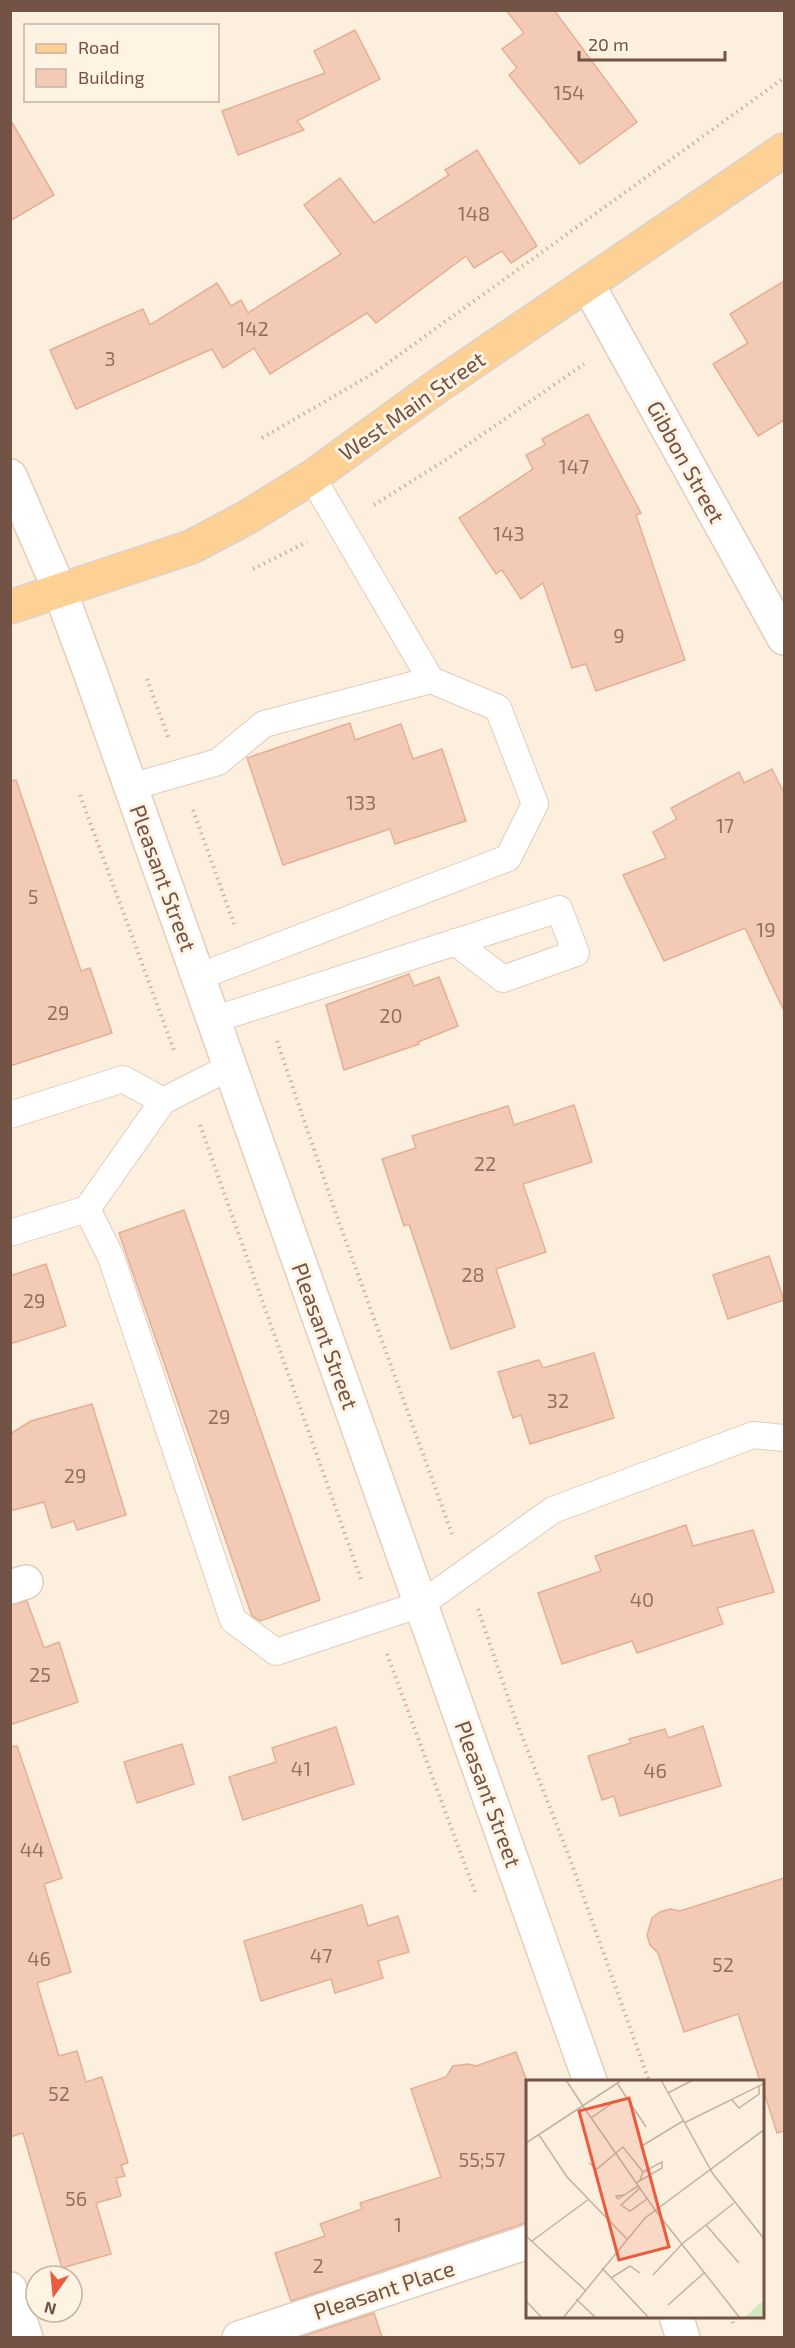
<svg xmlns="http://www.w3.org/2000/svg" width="795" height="2348" font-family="'Exo 2',sans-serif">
  <rect width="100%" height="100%" fill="#fcefdd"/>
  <!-- building -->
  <g fill="#f2cab5" stroke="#e5af95" stroke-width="1.5">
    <path d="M 506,10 L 554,10 L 637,122 L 580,164 L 509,75 L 517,68 L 502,49 L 524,33 Z"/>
    <path d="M 355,30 L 380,79 L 297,121 L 304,130 L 238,155 L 222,111 L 325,73 L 314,51 Z"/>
    <path d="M 10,119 L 54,195 L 10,221 Z"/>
    <path d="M 477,150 L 537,246 L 511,263 L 502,251 L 474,268 L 466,256 L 376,323 L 367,313 L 270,374 L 254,348 L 223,368 L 212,349 L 76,409 L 50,350 L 143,309 L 150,325 L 217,283 L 231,306 L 241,300 L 248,313 L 341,254 L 304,205 L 340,178 L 374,223 L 449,175 L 445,170 Z"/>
    <path d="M 784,281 L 784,420 L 758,436 L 713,364 L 748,343 L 730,314 Z"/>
    <path d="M 588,414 L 641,513 L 636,515 L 685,660 L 596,691 L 586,664 L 572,668 L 543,583 L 521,599 L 502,570 L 496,574 L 459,518 L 533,469 L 526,455 L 545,445 L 542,439 Z"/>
    <path d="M 350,723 L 355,740 L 401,724 L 413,759 L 442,749 L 466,821 L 395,844 L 390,829 L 283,865 L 247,758 Z"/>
    <path d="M 772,769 L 784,793 L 784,1011 L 745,928 L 664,961 L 623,875 L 666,858 L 653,832 L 677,819 L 671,808 L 739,772 L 744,783 Z"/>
    <path d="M 16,780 L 81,971 L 90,968 L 112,1033 L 10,1066 L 10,781 Z"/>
    <path d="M 409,974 L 414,986 L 439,977 L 458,1026 L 418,1042 L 419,1044 L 344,1070 L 326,1005 Z"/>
    <path d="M 574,1105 L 592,1162 L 523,1184 L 546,1252 L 496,1269 L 515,1327 L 451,1349 L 409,1224 L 404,1226 L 382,1159 L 416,1148 L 412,1136 L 508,1106 L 514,1125 Z"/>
    <path d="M 184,1210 L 320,1600 L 260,1621 L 252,1616 L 119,1233 Z"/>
    <path d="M 769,1256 L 784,1300 L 728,1319 L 713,1275 Z"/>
    <path d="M 46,1264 L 66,1326 L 10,1344 L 10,1276 Z"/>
    <path d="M 594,1353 L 614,1418 L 530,1444 L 521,1415 L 513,1418 L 498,1372 L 539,1360 L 543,1368 Z"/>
    <path d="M 92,1404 L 126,1515 L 77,1530 L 74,1521 L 52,1528 L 44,1502 L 10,1511 L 10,1434 L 31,1421 Z"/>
    <path d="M 686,1525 L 693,1546 L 753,1530 L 774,1592 L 717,1608 L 723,1624 L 637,1653 L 632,1641 L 562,1664 L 538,1593 L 601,1571 L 595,1556 Z"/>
    <path d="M 27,1601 L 44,1648 L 59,1642 L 78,1702 L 10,1725 L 10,1605 Z"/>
    <path d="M 703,1726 L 721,1786 L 620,1816 L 614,1796 L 602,1800 L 588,1756 L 631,1743 L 629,1739 L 665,1729 L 668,1738 Z"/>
    <path d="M 336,1727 L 354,1784 L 243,1820 L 229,1777 L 276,1762 L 272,1748 Z"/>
    <path d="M 182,1744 L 194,1784 L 137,1803 L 124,1762 Z"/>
    <path d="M 17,1746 L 62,1878 L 44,1884 L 71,1972 L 37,1983 L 59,2056 L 77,2051 L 86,2082 L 102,2077 L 128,2163 L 121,2165 L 125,2176 L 116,2178 L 121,2196 L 96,2203 L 111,2254 L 62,2268 L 23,2133 L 10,2137 L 10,1747 Z"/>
    <path d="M 784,1878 L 784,2131 L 777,2133 L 764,2092 L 764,2081 L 760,2081 L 738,2014 L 684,2032 L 658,1953 L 650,1945 L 647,1935 L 652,1918 L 660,1912 L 670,1909 L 680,1911 Z"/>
    <path d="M 362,1905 L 368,1926 L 398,1916 L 409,1952 L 378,1961 L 383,1978 L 335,1993 L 331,1979 L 261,2001 L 244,1941 Z"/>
    <path d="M 516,2052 L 528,2084 L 528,2222 L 291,2301 L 275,2253 L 325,2236 L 320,2224 L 362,2209 L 360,2203 L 441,2177 L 411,2089 L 446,2077 L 453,2066 L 468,2064 L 476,2066 Z"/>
    <path d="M 374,2313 L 382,2337 L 303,2337 L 303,2336 Z"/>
  </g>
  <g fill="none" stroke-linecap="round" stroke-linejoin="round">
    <defs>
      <g id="service">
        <path d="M 312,477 L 431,680"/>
        <path d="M 131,787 L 218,762 L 264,724 L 431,680 L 498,708 L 535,804 L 508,858 L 198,977"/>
        <path d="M 213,1020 L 559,909 L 576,953 L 503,979 L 455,942"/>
        <path d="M 10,1115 L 123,1079 L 163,1101"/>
        <path d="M 87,1209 L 111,1257 L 233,1620 L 276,1652 L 421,1604 L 553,1510 L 753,1435 L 784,1438"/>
        <path d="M 10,1233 L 87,1209 L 163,1101 L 230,1067"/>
      </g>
      <g id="minor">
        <path d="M 588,285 L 784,638"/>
        <path d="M 10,1587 L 26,1582"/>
        <path d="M 10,2289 L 26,2338"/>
        <path d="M 239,2338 L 528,2242"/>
      </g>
      <g id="secondary">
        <path d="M 10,476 L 60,591 L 91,675 L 590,2081"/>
        <path d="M 676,2316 L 683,2338"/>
      </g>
      <path id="primary" d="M 10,607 L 191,547 L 246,518 L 312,477 L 439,385 L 784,150"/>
    </defs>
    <!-- service casing -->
    <use href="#service" stroke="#e2ccbd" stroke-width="28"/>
    <!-- minor casing -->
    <use href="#minor" stroke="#e2ccbd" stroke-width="36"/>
    <!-- secondary casing -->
    <use href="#secondary" stroke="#e7cdba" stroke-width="36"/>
    <!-- primary casing -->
    <use href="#primary" stroke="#dad2cf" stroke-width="36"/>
    <!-- path -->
    <g stroke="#d6ad99" stroke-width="4" stroke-dasharray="1.5 4.5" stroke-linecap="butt">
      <path d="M 262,438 L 374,373 L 784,78"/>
      <path d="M 374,505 L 447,459 L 584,364"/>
      <path d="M 253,569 L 307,542"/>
      <path d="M 147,679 L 168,737"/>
      <path d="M 80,795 L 175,1053"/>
      <path d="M 193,810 L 234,924"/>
      <path d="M 277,1041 L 335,1211 L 452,1534"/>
      <path d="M 200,1125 L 362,1582"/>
      <path d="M 478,1609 L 515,1718 L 570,1859 L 649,2081"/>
      <path d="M 387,1654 L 475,1892"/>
      <path d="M 731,2316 L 733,2323"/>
    </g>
    <!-- service -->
    <use href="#service" stroke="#fff" stroke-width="26"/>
    <!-- minor -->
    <use href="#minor" stroke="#fff" stroke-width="33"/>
    <!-- secondary -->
    <use href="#secondary" stroke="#fff" stroke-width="33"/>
    <!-- primary -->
    <use href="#primary" stroke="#fdd094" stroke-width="33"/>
  </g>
  <g text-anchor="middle" stroke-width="6" stroke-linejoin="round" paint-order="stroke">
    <!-- number labels -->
    <g font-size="20" fill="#927162">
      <text x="569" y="100">154</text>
      <text x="474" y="221">148</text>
      <text x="253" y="336">142</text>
      <text x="110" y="366">3</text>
      <text x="574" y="474">147</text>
      <text x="509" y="541">143</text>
      <text x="619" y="643">9</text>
      <text x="361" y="810">133</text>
      <text x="725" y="833">17</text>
      <text x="33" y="904">5</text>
      <text x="766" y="937">19</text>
      <text x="58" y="1020">29</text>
      <text x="391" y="1023">20</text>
      <text x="485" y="1171">22</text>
      <text x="473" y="1282">28</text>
      <text x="34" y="1308">29</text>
      <text x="558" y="1408">32</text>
      <text x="219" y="1424">29</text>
      <text x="75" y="1483">29</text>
      <text x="642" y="1607">40</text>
      <text x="40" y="1682">25</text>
      <text x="301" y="1776">41</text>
      <text x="655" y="1778">46</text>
      <text x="32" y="1857">44</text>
      <text x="321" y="1963">47</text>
      <text x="39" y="1966">46</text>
      <text x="723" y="1972">52</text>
      <text x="59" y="2101">52</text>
      <text x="482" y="2167">55;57</text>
      <text x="76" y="2206">56</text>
      <text x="398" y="2232">1</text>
      <text x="318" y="2273">2</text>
    </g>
    <!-- street labels -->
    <g font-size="22" fill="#725346" stroke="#fff3e4">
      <text transform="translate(412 406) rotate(-35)" y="8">West Main Street</text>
      <text transform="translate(686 462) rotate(61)" y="8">Gibbon Street</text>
      <text transform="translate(163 878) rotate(70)" y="8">Pleasant Street</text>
      <text transform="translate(325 1336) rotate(70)" y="8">Pleasant Street</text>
      <text transform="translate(488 1794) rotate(70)" y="8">Pleasant Street</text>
      <text transform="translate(384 2290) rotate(-18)" y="8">Pleasant Place</text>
    </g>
  </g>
  <!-- overview -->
  <g transform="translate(526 2080)">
    <rect width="238" height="238" fill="#fcefdd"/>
    <path d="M 238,220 L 238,238 L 218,238 L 231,226 Z" fill="#d1e9bd"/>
    <path fill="none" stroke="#c5b1a1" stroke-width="1.5" d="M 40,0 L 57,26M 135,0 L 187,94 L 239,160M 91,3 L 120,47M 142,13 L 167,0M 206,20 L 213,28 L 233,14 L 233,6M 57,26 L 129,130 L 214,238M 65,38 L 88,22M 158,43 L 239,3M 13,55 L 41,97 L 101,159M 0,63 L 96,0M 114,67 L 157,41M 63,83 L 71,89 L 97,67 L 117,92M 110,103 L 136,88 L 136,82 L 117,92 L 114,100M 114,108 L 95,125 L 104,131 L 121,119M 98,115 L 90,116 L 92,119 L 98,115 L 112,106M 180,145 L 213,183M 0,156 L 59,210M 6,161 L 63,119M 76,188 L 123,238M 127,195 L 157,163 L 208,123M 85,198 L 104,186 L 114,193M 50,219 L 70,238M 0,221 L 16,238M 142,225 L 179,192M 37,238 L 119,138 L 239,49"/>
    <path fill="#ea5c3f" fill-opacity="0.15" stroke="#ea5c3f" stroke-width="3" d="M 103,18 L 143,167 L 93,180 L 53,31 Z"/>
    <rect width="238" height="238" fill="none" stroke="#725346" stroke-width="3"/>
  </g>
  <!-- border -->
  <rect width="795" height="2348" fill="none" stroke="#725346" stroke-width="24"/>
  <!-- legend -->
  <rect x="24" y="24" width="195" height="78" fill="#fff3e4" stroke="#c7b3a5" stroke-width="1.5"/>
  <rect x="36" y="44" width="30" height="9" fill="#fdd094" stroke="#c7b3a5" stroke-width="1.5"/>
  <text x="78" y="54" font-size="18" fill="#725346">Road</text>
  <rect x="36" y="69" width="30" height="18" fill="#f2cab5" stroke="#c7b3a5" stroke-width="1.5"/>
  <text x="78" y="84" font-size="18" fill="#725346">Building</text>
  <!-- north arrow -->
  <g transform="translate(54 2294) rotate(195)"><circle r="28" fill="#fff3e4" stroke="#c7b3a5" stroke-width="1.5"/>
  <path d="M0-4.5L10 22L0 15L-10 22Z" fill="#ea5c3f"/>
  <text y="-9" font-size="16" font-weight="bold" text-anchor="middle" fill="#725346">N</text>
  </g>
  <!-- scale -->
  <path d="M579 51v9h146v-9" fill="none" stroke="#725346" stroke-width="3"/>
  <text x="588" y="51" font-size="18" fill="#725346" stroke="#fff3e4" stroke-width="4.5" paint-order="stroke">20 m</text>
</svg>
